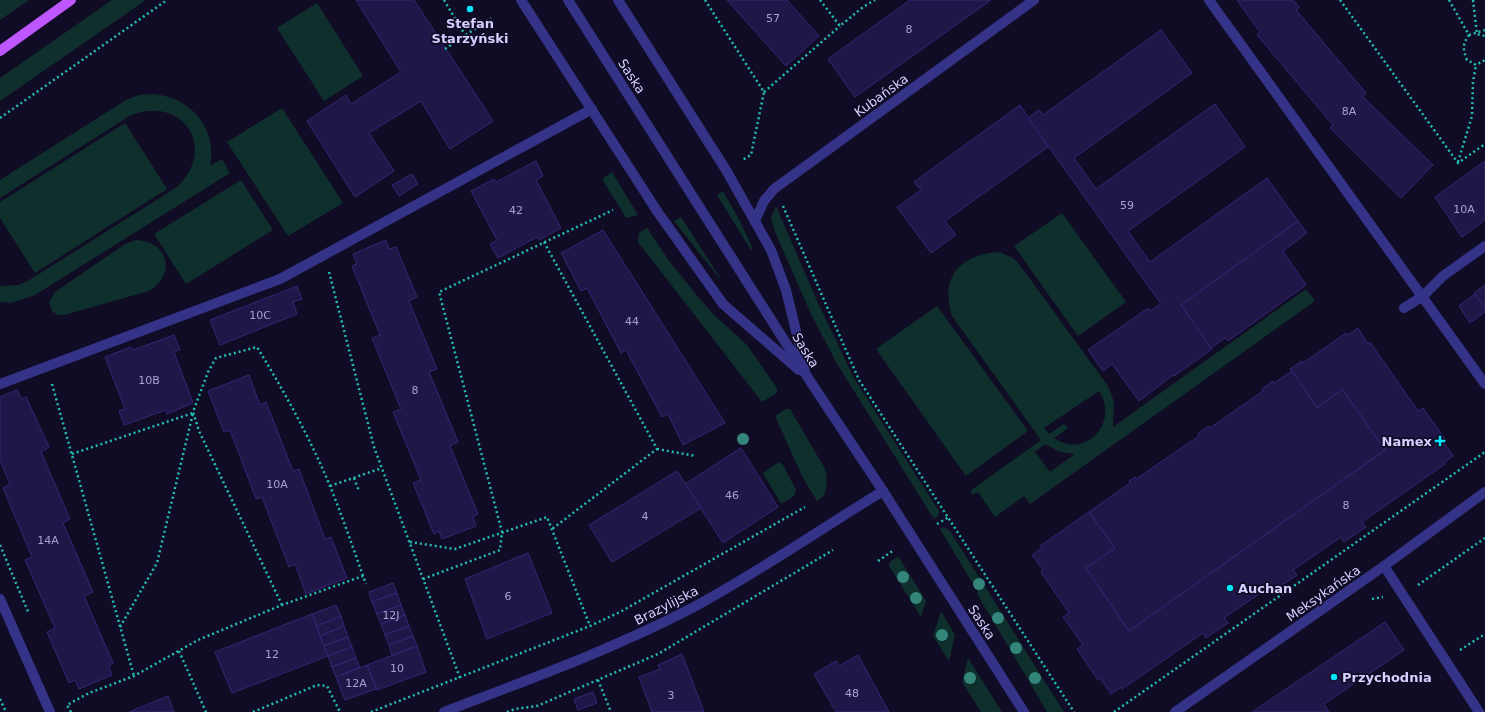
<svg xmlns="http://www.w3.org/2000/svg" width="1485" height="712" font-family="'DejaVu Sans',sans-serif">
  <rect width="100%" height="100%" fill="#100c25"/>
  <!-- green -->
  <g fill="#0f2f2d" fill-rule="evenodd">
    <path d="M 0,0 L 29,0 L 0,20 Z"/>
    <path d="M 112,0 L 146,0 L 0,101 L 0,78 Z"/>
    <path d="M 317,3 L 363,76 L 324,101 L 277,28 Z"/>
    <path d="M 153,94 C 190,97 218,128 210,166 L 222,159 L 230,173 L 35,295 L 11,303 L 0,302 L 0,286 L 19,285 L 31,279 L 177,187 C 218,148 183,95 131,115 L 0,198 L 0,180 L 126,100 L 139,95 Z"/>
    <path d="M 282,108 L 343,203 L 288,236 L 227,142 Z"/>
    <path d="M 125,123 L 167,189 L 35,273 L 0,218 L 0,202 Z"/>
    <path d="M 612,172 L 638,215 L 627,218 L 625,216 L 602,179 Z"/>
    <path d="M 241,180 L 273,230 L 186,284 L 154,234 Z"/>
    <path d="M 723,191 L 739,219 L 753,249 L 751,250 L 717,195 Z"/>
    <path d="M 776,206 L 817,301 L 855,380 L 939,511 L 938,516 L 934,519 L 836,362 L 811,314 L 775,232 L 771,218 Z"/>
    <path d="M 1062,213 L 1126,302 L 1078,336 L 1014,246 Z"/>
    <path d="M 681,217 L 724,284 L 674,221 Z"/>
    <path d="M 647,228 L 669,261 L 699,298 L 713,314 L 747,345 L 777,388 L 777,393 L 762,402 L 638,242 L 639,233 Z"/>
    <path d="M 136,240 C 168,241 177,274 149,291 L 64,315 L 58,315 L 52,311 L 49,302 L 55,292 L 125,244 Z"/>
    <path d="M 999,252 L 1013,258 L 1019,264 L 1108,386 L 1114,402 L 1113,427 L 1306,289 L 1315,301 L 1030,504 L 1024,496 L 995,517 L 978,492 L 973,495 L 970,491 L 1041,440 L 952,316 C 940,277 959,255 999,252 ZM 1099,391 C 1120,422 1085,460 1054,438 L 1068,428 L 1064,424 L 1049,434 L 1044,428 ZM 1045,444 L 1060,452 L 1075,454 L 1050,472 L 1035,452 Z"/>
    <path d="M 937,306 L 1028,431 L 966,476 L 876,349 Z"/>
    <path d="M 786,409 L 790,409 L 825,469 C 828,478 827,486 824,496 L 817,501 L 803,478 L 775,416 Z"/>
    <path d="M 779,462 L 783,465 L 796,490 L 794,496 L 781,504 L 763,473 Z"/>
    <path d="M 944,527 L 950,531 L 1064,712 L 1047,712 L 977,594 L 978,592 L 940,529 Z"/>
    <path d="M 898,556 L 926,601 L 921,617 L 889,566 L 890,562 Z"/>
    <path d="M 941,611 L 955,635 L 949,661 L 933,636 Z"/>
    <path d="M 968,658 L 1002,712 L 981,712 L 962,682 Z"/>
  </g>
  <!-- building -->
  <g fill="#201647" stroke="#352675">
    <path d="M 356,0 L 414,0 L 493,121 L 450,149 L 421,101 L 369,133 L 394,171 L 355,197 L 307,121 L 346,95 L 351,104 L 401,72 Z"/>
    <path d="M 727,0 L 787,0 L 819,36 L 786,66 Z"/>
    <path d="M 910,0 L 991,0 L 855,97 L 828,59 Z"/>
    <path d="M 1237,0 L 1293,0 L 1299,7 L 1296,10 L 1366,93 L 1363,97 L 1433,165 L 1401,198 L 1330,128 L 1333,125 L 1257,35 L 1260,32 Z"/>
    <path d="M 1161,30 L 1192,73 L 1074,158 L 1096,189 L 1215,104 L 1245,147 L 1128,231 L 1150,262 L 1267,178 L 1298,221 L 1181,305 L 1212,349 L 1174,376 L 1173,375 L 1139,401 L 1112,364 L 1103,371 L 1088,350 L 1148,308 L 1150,311 L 1161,304 L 1028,118 L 1039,110 L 1043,115 Z"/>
    <path d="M 1020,105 L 1048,147 L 945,221 L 956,235 L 931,253 L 897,207 L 921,190 L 914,182 Z"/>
    <path d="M 536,161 L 543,176 L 536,180 L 561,228 L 539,240 L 537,237 L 498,258 L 490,244 L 497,240 L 471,191 L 494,179 L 496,182 Z"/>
    <path d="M 1485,161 L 1485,220 L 1462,237 L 1435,197 Z"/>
    <path d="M 412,174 L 418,184 L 399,196 L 392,185 Z"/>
    <path d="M 1298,221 L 1307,233 L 1283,251 L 1306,285 L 1228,341 L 1225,338 L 1211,348 L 1181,305 Z"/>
    <path d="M 603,230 L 725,423 L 683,445 L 668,414 L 662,417 L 626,350 L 621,353 L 587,288 L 581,291 L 561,253 Z"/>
    <path d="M 386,240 L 389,249 L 396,247 L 417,297 L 409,301 L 437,369 L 429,372 L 458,442 L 450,446 L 478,514 L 473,517 L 476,526 L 442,539 L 439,531 L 434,534 L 413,483 L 421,480 L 393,412 L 401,409 L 372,338 L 380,335 L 352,266 L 357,264 L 353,254 Z"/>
    <path d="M 1485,285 L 1485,308 L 1474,293 Z"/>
    <path d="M 297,286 L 302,299 L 293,302 L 297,314 L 220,345 L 210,320 Z"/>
    <path d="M 1475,294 L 1485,308 L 1485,312 L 1470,323 L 1459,306 Z"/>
    <path d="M 1358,328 L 1368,344 L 1370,342 L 1418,411 L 1423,408 L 1445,439 L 1442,440 L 1453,456 L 1444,463 L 1445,464 L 1362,522 L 1366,527 L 1344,542 L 1341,537 L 1293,570 L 1297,575 L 1275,590 L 1272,585 L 1224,618 L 1228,623 L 1206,638 L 1203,633 L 1122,689 L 1121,687 L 1111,694 L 1100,678 L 1098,680 L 1077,649 L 1083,645 L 1063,617 L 1069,613 L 1041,572 L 1043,570 L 1032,555 L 1042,548 L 1040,546 L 1089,512 L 1115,548 L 1086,568 L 1129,631 L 1385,450 L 1342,389 L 1317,408 L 1290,369 L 1302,361 L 1303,363 L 1346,333 L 1348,335 Z"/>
    <path d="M 174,335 L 180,350 L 174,352 L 193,403 L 167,414 L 166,410 L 124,425 L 119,411 L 125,409 L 105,357 L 131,347 L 133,350 Z"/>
    <path d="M 1292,371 L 1317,408 L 1342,389 L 1385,450 L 1129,631 L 1086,568 L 1115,548 L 1089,512 L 1130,483 L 1129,481 L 1135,477 L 1136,479 L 1199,436 L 1198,434 L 1208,426 L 1210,428 L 1263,391 L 1262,389 L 1273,381 L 1274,383 Z"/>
    <path d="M 249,375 L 260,405 L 266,402 L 293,471 L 299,469 L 325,539 L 331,537 L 347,578 L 306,594 L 295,564 L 289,567 L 262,497 L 256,499 L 230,430 L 224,432 L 208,391 Z"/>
    <path d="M 17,390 L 21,399 L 26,397 L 49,447 L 41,452 L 70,519 L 63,523 L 93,592 L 84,596 L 113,663 L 109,666 L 112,675 L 79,689 L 75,680 L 69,683 L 47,632 L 55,628 L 25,560 L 32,557 L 3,488 L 10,484 L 0,460 L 0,397 Z"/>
    <path d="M 741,448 L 778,507 L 723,543 L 685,484 Z"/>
    <path d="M 677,471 L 701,508 L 612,562 L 589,525 Z"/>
    <path d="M 528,553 L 552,613 L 487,639 L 465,579 Z"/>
    <path d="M 393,583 L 397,593 L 372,602 L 369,592 Z"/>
    <path d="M 397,593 L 401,605 L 377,614 L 372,602 Z"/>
    <path d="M 336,605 L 341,616 L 317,626 L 312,614 Z"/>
    <path d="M 401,605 L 405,615 L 381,624 L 377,614 Z"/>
    <path d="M 312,614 L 328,656 L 232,693 L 215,652 Z"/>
    <path d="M 405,615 L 409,626 L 385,635 L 381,624 Z"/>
    <path d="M 341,616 L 344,626 L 320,636 L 317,626 Z"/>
    <path d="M 1385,622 L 1404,650 L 1324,704 L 1329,712 L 1252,712 Z"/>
    <path d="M 344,626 L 348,637 L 324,646 L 320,636 Z"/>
    <path d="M 409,626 L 413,636 L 389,645 L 385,635 Z"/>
    <path d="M 413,636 L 417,646 L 392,655 L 389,645 Z"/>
    <path d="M 348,637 L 352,647 L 328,656 L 324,646 Z"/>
    <path d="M 417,646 L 426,672 L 377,690 L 367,665 Z"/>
    <path d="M 352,647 L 356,658 L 332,667 L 328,656 Z"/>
    <path d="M 682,654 L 704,712 L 652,712 L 639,677 L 660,669 L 658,665 Z"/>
    <path d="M 858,655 L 889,712 L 836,712 L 814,674 L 836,661 L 839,666 Z"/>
    <path d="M 356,658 L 360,667 L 336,677 L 332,667 Z"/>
    <path d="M 367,665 L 376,689 L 345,700 L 336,677 Z"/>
    <path d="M 593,692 L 597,703 L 578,710 L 574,699 Z"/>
    <path d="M 168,696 L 174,712 L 129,712 Z"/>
  </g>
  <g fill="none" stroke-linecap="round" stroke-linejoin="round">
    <!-- path -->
    <g stroke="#23bfb4" stroke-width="2.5" stroke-dasharray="2 3" stroke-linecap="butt">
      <path d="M 444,0 L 465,35"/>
      <path d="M 705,0 L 764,92 L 751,155 L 742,160"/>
      <path d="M 820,0 L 840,26 L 863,7 L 875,0"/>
      <path d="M 1340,0 L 1458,163 L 1485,144"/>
      <path d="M 1449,0 L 1469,35 C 1462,45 1463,49 1467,60 L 1476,65 L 1485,60"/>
      <path d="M 1473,0 L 1477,34 L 1485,36"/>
      <path d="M 1469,35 L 1485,30"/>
      <path d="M 445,49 L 491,18"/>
      <path d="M 764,92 L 840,26"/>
      <path d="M 0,118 L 167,0"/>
      <path d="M 1458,162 L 1472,116 L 1473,82 L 1476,65"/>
      <path d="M 783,206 L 859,380 L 1074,712"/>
      <path d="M 544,242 L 657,449 L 552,529"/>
      <path d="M 329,272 L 374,447 L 460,678"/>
      <path d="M 52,384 L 134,676"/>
      <path d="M 657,449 L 696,456"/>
      <path d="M 72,454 L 193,413"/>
      <path d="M 354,478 L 359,491"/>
      <path d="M 330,486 L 382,468"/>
      <path d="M 937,524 L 949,517"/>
      <path d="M 410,542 L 455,549 L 547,517 L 590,626"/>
      <path d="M 0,545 L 29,614"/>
      <path d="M 878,561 L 894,550"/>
      <path d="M 423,579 L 500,550 L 502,532 L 439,292 L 613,210"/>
      <path d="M 1418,585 L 1485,538"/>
      <path d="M 1372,599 L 1383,597"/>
      <path d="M 282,605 L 199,431 L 193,412 L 208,372 L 216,358 L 257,347 C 284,391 310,438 330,486 C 343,518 354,551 366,584"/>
      <path d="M 120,627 L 157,563 L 193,413"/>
      <path d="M 1460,650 L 1485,634"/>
      <path d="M 179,651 L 206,712"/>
      <path d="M 598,680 L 611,712"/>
      <path d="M 0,699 L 6,712"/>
      <path d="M 71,712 L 67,705 L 89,693 L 134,676 L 198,640 L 282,605 L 363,576"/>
      <path d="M 253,712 L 317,685 L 327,686 L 340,712"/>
      <path d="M 371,712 L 590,626 L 620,612 L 805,507"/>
      <path d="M 507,712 L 515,709 L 537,706 L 658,654 L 833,550"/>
      <path d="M 1114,712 L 1485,452"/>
    </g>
    <!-- minor -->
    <g stroke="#353388" stroke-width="10">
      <path d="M 521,0 L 657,211 L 723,304 L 799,370"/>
      <path d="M 568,0 L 810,381 L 883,491 L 1024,712"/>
      <path d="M 618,0 L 726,170 L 771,250 L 786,290 L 805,368"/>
      <path d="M 1209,0 L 1485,384"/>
      <path d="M 755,221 L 764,201 L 774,189 L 1034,0"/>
      <path d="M 1404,308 L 1423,296 L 1443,276 L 1485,246"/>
      <path d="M 0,384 L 280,279 L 592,109"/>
      <path d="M 1384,566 L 1479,712"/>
      <path d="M 0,599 L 50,712"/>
      <path d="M 444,712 C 527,680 611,650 690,609 C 756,574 819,530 883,491"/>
      <path d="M 1175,712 L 1384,566 L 1485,492"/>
    </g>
    <!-- major -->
    <path stroke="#be57ff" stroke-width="10" d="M 0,51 L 71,0"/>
  </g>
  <!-- trees -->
  <g fill="#34867b">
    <circle cx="743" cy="439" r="6"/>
    <circle cx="903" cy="577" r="6"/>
    <circle cx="979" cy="584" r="6"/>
    <circle cx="916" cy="598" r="6"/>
    <circle cx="998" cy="618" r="6"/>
    <circle cx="942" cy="635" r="6"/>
    <circle cx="1016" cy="648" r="6"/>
    <circle cx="970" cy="678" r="6"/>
    <circle cx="1035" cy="678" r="6"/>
  </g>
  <!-- markers -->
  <g fill="#00e5fb" stroke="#100c25" stroke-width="1.5">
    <circle cx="470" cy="9" r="4"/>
    <path d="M1438 435h4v4h4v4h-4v4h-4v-4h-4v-4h4z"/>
    <circle cx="1230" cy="588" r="4"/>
    <circle cx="1334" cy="677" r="4"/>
  </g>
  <g text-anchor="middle" stroke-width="3.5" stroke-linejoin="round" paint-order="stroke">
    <!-- number labels -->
    <g font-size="11" fill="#a7a2d1">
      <text x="773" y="22">57</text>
      <text x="909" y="33">8</text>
      <text x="1349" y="115">8A</text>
      <text x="1127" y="209">59</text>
      <text x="1464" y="213">10A</text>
      <text x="516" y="214">42</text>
      <text x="260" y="319">10C</text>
      <text x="632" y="325">44</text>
      <text x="149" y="384">10B</text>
      <text x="415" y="394">8</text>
      <text x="277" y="488">10A</text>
      <text x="732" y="499">46</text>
      <text x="1346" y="509">8</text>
      <text x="645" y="520">4</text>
      <text x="48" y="544">14A</text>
      <text x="508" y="600">6</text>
      <text x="391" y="619">12J</text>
      <text x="272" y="658">12</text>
      <text x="397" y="672">10</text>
      <text x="356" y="687">12A</text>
      <text x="852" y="697">48</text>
      <text x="671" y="699">3</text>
    </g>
    <!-- poi labels -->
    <g font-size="13" font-weight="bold" fill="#d4d0ff" stroke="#100c25" text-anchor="start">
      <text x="470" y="28" text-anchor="middle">Stefan<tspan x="470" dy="15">Starzyński</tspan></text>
      <text x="1432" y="446" text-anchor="end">Namex</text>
      <text x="1238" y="593">Auchan</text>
      <text x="1342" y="682">Przychodnia</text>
    </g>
    <!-- street labels -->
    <g font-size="13" fill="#d4d0ff" stroke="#100c25">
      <text transform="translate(632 76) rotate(57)" y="5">Saska</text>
      <text transform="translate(881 95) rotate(-36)" y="5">Kubańska</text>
      <text transform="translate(806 350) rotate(58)" y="5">Saska</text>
      <text transform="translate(1323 593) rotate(-35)" y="5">Meksykańska</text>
      <text transform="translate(666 605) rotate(-27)" y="5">Brazylijska</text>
      <text transform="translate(982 622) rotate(57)" y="5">Saska</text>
    </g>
  </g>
</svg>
